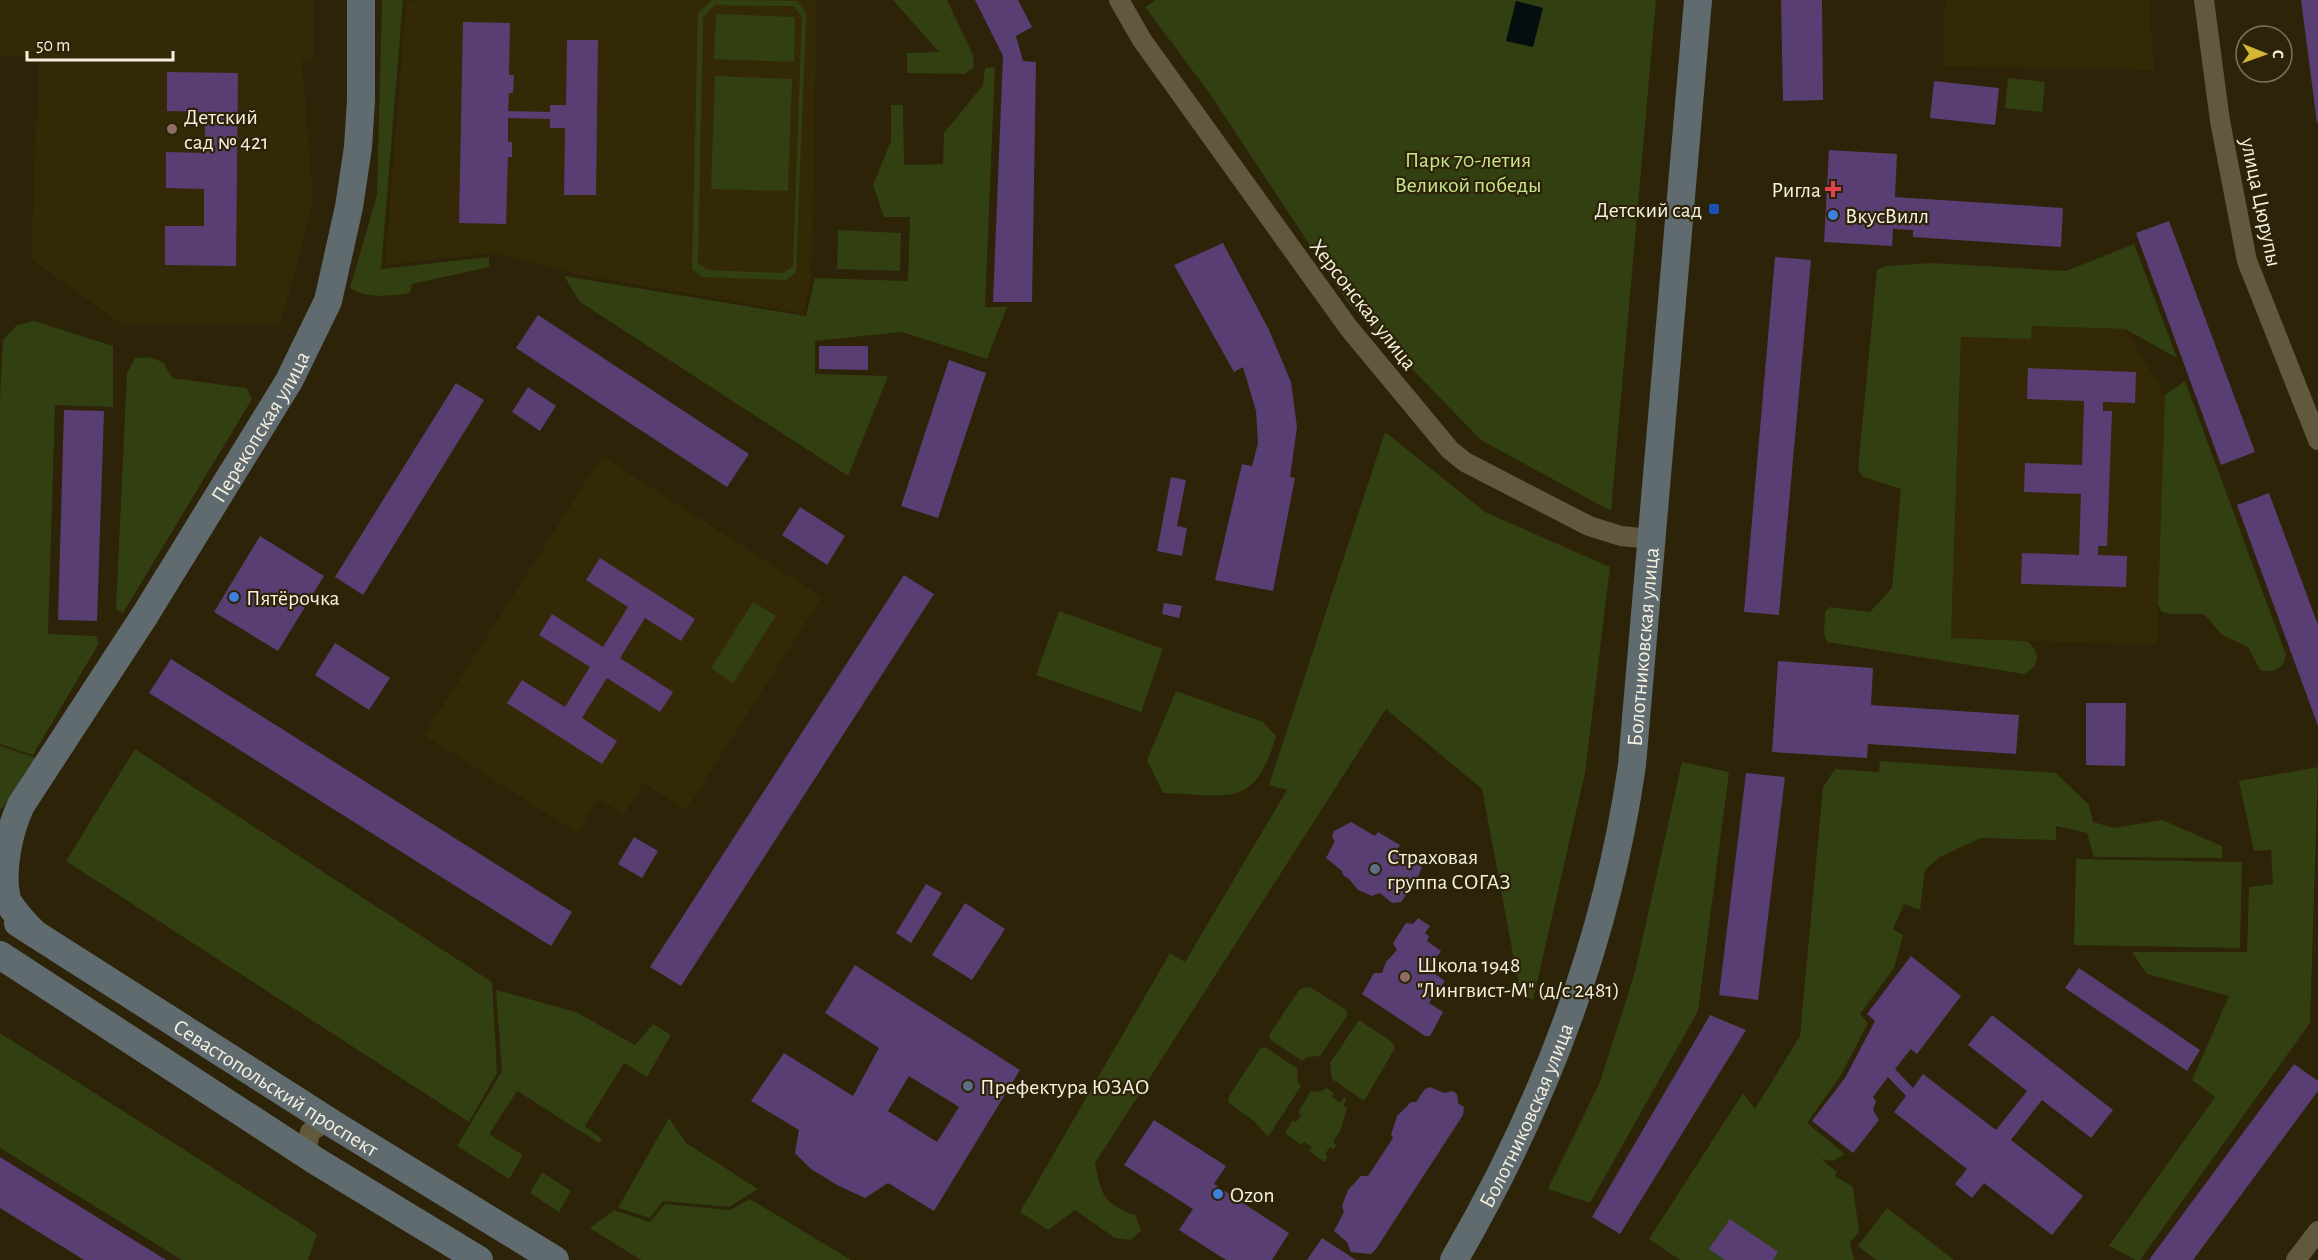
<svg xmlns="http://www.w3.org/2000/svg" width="2318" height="1260" font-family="'Alegreya Sans',sans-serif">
  <rect width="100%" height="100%" fill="#2c2308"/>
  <!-- built -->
  <g fill="#342906">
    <path d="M 0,0 L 315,0 L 314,59 L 302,60 L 313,200 L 281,324 L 123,325 L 31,259 L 39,57 L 0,56 Z"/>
    <path d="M 445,0 L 817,0 L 811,278 L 804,314 L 581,275 L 492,253 L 385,265 L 406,1 Z"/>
    <path d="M 1945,0 L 2149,0 L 2154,70 L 1943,66 Z"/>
    <path d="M 2032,326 L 2125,329 L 2165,395 L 2157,645 L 1951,638 L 1961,337 L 2031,339 Z"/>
    <path d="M 602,456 L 822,597 L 686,810 L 644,783 L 624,814 L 598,799 L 577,833 L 424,735 Z"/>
  </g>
  <!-- green -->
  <g fill="#323f10" fill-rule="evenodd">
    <path d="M 382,0 L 403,0 L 381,269 L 489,257 L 489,267 L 412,284 L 410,293 C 391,296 366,299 350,288 L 377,195 Z"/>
    <path d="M 712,0 L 797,1 L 806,13 L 796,273 L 786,280 L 702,277 L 692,269 L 698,13 ZM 715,5 L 793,6 L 802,17 L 793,266 L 783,273 L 707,270 L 698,263 L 703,17 Z"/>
    <path d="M 893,0 L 947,0 L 973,55 L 974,67 L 965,74 L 907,73 L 907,53 L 939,52 Z"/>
    <path d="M 1156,0 L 1656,0 L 1611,511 L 1481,440 L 1349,304 L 1210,94 L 1145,7 Z"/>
    <path d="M 716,14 L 795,17 L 794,62 L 714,59 Z"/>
    <path d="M 995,67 L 985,307 L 1007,307 L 987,359 L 902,332 L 815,341 L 815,374 L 888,376 L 848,476 L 580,302 L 564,276 L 806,316 L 815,278 L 908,281 L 910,217 L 884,217 L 873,185 L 891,141 L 891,105 L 903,105 L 904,165 L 943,164 L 944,133 L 983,85 L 985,68 Z"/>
    <path d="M 715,76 L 792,79 L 788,191 L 711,189 Z"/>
    <path d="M 2008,78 L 2045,82 L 2042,112 L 2005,108 Z"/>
    <path d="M 838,230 L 901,233 L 900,271 L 837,269 Z"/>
    <path d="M 2134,244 L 2177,358 L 2125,329 L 2032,326 L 2031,339 L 1961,337 L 1951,638 L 2027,641 C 2041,653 2041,665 2024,674 L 1827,642 L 1824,634 L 1825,612 L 1830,607 L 1870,612 L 1892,588 L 1901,489 L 1863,477 L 1858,469 L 1877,270 L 1886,266 L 1932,263 L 2066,271 Z"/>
    <path d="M 34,321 L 113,346 L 113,407 L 55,405 L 48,634 L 96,636 L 99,643 L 33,755 L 0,744 L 0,400 L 3,340 L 17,325 Z"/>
    <path d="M 148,357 L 163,362 L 172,378 L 246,388 L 252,399 L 123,613 L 116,609 L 127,373 L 135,358 Z"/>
    <path d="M 2185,381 L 2286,655 C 2284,670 2272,673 2260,670 L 2248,647 L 2222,635 L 2204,614 C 2190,613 2175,616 2162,612 L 2158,605 L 2165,395 Z"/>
    <path d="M 1385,432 L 1485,512 L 1610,567 L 1585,773 L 1533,1000 L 1520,992 L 1482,789 L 1386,709 L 1095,1163 C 1101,1194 1103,1204 1135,1215 L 1141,1230 L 1131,1240 L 1115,1238 L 1075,1210 L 1048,1230 L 1020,1212 L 1170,953 L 1185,962 L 1287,790 L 1269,785 Z"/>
    <path d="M 753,602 L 776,616 L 733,683 L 711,668 Z"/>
    <path d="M 1059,611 L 1163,649 L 1141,712 L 1036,675 Z"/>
    <path d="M 1176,691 L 1263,722 L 1276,736 C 1255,810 1229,795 1163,793 L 1147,760 Z"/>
    <path d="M 0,746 L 36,758 L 11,799 L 0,810 Z"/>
    <path d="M 135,749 L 492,982 L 497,1073 L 469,1122 L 66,861 Z"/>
    <path d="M 1880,761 L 2056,773 L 2089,805 L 2093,822 L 2114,828 L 2162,820 L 2222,846 L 2222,858 L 2094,857 L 2087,833 L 2056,826 L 2056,840 L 1981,838 L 1940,857 L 1925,870 L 1920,910 L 1904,904 L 1893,929 L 1903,935 L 1894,968 L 1860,1014 L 1868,1023 L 1841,1075 L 1807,1123 L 1845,1154 L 1833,1161 L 1821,1159 L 1837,1172 L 1835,1176 L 1853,1187 L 1859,1232 L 1850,1242 L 1854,1260 L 1680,1260 L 1649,1239 L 1743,1093 L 1755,1109 L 1800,1036 L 1823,787 L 1835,769 L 1879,772 Z"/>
    <path d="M 1682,762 L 1729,772 L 1698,1011 L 1590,1203 L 1548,1189 L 1600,1082 L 1635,972 Z"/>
    <path d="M 2318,767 L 2310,1023 L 2140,1260 L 2136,1260 L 2109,1246 L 2215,1097 L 2192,1080 L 2229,996 L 2147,974 L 2132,952 L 2247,952 L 2249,887 L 2273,884 L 2271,850 L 2254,851 L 2239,781 Z"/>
    <path d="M 2076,859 L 2242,862 L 2240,948 L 2074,945 Z"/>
    <path d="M 1305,987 L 1312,988 L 1346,1010 L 1347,1016 L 1320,1056 L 1308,1057 L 1302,1061 L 1271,1040 L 1269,1035 L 1299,990 Z"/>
    <path d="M 496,990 L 576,1012 L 635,1045 L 653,1024 L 671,1035 L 647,1077 L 624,1063 L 585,1126 L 602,1139 L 599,1143 L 517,1091 L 489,1134 L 523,1155 L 509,1179 L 457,1146 L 502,1071 Z"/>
    <path d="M 1359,1020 L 1392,1042 L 1395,1048 L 1364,1101 L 1332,1079 L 1330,1063 Z"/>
    <path d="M 0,1033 L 317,1234 L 308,1260 L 182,1260 L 0,1148 Z"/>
    <path d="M 1265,1047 L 1298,1069 L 1297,1080 L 1301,1086 L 1268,1137 L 1255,1122 L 1228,1102 L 1229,1096 L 1260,1049 Z"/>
    <path d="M 1327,1088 L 1334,1093 L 1332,1097 L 1340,1103 L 1344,1097 L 1347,1100 L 1343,1105 L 1347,1108 L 1341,1129 L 1333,1142 L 1336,1145 L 1334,1149 L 1330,1147 L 1325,1154 L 1328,1157 L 1324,1162 L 1309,1151 L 1312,1147 L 1304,1142 L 1301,1145 L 1285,1133 L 1293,1120 L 1296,1122 L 1301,1115 L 1298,1112 L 1311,1091 L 1319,1092 Z"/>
    <path d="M 669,1118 L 686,1143 L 758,1189 L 729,1207 L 663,1201 L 650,1218 L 618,1208 Z"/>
    <path d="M 542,1172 L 571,1191 L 559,1212 L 530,1193 Z"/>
    <path d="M 750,1199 L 851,1260 L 641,1260 L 590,1228 L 614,1210 L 650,1222 L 665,1204 L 730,1210 Z"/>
    <path d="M 1887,1208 L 1954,1260 L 1876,1260 L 1858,1246 Z"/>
  </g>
  <!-- water -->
  <path fill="#040e0f" d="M 1516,1 L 1543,8 L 1533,47 L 1506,41 Z"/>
  <!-- building -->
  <g fill="#593e73" fill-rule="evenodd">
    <path d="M 975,0 L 1018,0 L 1032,27 L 1016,36 L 1023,61 L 1036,62 L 1032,302 L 993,302 L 1003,56 Z"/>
    <path d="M 1781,0 L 1822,0 L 1823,100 L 1783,101 Z"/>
    <path d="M 2301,0 L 2318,0 L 2318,123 L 2317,123 Z"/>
    <path d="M 463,22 L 510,23 L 509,75 L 514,75 L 513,93 L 509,93 L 508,111 L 550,112 L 550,105 L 566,105 L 567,40 L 598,40 L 596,195 L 564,195 L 565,128 L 550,128 L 550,119 L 508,118 L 508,142 L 512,142 L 512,157 L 508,157 L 506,224 L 459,223 Z"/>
    <path d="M 167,72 L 238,73 L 236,266 L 165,265 L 165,226 L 204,226 L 204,189 L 166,188 L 166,152 L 205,153 L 205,112 L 167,111 Z"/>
    <path d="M 1934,81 L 1999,88 L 1995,125 L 1930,118 Z"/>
    <path d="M 1829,150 L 1897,154 L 1895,197 L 2063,208 L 2061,247 L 1913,237 L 1913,230 L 1893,229 L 1892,246 L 1824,242 Z"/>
    <path d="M 2169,221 L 2255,452 L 2221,465 L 2136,233 Z"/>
    <path d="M 1223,243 L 1269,330 L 1291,382 L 1297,427 L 1290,477 L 1295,478 L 1273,591 L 1215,580 L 1242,464 L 1252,466 L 1258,443 L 1256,411 L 1243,367 L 1234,372 L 1174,265 Z"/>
    <path d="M 1775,257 L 1811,260 L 1779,615 L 1744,612 Z"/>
    <path d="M 538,315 L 749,454 L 727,487 L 516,348 Z"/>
    <path d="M 819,346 L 868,346 L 868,370 L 819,369 Z"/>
    <path d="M 949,360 L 986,373 L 938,518 L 901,506 Z"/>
    <path d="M 2028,368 L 2136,372 L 2135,403 L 2103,402 L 2103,411 L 2112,411 L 2107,546 L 2098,546 L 2098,555 L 2127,556 L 2126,587 L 2021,584 L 2022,553 L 2079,555 L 2081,494 L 2024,492 L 2025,463 L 2082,465 L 2084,401 L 2027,399 Z"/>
    <path d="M 456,383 L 484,400 L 363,595 L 335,577 Z"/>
    <path d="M 528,387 L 556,406 L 540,431 L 512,412 Z"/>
    <path d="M 64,410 L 104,411 L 97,621 L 58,620 Z"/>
    <path d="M 1171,477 L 1186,480 L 1177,526 L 1187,528 L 1182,556 L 1157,551 Z"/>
    <path d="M 2269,493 L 2318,625 L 2318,726 L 2237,505 Z"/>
    <path d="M 800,507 L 845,536 L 827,565 L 782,535 Z"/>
    <path d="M 260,536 L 324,576 L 278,651 L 214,612 Z"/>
    <path d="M 600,558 L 695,619 L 681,641 L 645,618 L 620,658 L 673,692 L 660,712 L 607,678 L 582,718 L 617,741 L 602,764 L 507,703 L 522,680 L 565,707 L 590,667 L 539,635 L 552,614 L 603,647 L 628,607 L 586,580 Z"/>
    <path d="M 904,575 L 934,594 L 681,986 L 650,967 Z"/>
    <path d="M 1164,603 L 1182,606 L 1179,618 L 1162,614 Z"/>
    <path d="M 335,643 L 390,678 L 369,710 L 315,675 Z"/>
    <path d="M 171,659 L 572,912 L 551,946 L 149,693 Z"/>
    <path d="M 1778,661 L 1873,668 L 1871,705 L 2019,715 L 2016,754 L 1868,744 L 1867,758 L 1772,752 Z"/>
    <path d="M 2086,703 L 2126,703 L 2125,766 L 2086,765 Z"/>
    <path d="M 1746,773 L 1785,777 L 1758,1000 L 1719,995 Z"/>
    <path d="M 1351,822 L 1375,836 L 1378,832 L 1400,845 L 1397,850 L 1422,867 L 1418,877 L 1419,887 L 1409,891 L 1401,902 L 1392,903 L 1380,893 L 1372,896 L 1358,890 L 1349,879 L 1343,875 L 1342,871 L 1326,858 L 1335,841 L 1332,837 L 1334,831 Z"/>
    <path d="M 634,837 L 658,851 L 642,878 L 618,864 Z"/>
    <path d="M 926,884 L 942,893 L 911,943 L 896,933 Z"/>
    <path d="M 965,903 L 1005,929 L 972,980 L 932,955 Z"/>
    <path d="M 1418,918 L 1430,926 L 1425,933 L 1429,936 L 1427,941 L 1441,951 L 1428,969 L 1445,981 L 1429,1003 L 1443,1012 L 1430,1036 L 1425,1036 L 1362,994 L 1374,973 L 1382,973 L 1386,962 L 1397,950 L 1393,943 L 1406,923 L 1413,924 Z"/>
    <path d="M 1911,956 L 1961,996 L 1917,1054 L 1911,1049 L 1895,1069 L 1913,1088 L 1923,1074 L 1996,1130 L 2027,1091 L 1968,1045 L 1992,1015 L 2113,1110 L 2091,1138 L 2042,1100 L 2011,1140 L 2083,1196 L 2052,1235 L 1984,1183 L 1972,1198 L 1955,1184 L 1967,1169 L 1894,1112 L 1906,1096 L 1888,1077 L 1873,1097 L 1876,1101 L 1873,1110 L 1879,1120 L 1853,1153 L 1812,1121 L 1845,1078 L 1875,1021 L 1867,1014 Z"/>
    <path d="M 855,965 L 1020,1070 L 934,1211 L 888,1183 L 865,1198 L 837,1185 L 811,1169 L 795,1153 L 799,1130 L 751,1101 L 784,1053 L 853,1096 L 879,1048 L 825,1013 ZM 909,1076 L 959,1107 L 937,1142 L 888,1111 Z"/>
    <path d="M 2079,968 L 2200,1050 L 2187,1071 L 2065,988 Z"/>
    <path d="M 1710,1015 L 1746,1030 L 1620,1234 L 1592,1217 Z"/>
    <path d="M 2294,1064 L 2318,1081 L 2318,1091 L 2193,1260 L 2149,1260 Z"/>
    <path d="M 1430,1087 L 1444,1093 L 1453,1091 L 1457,1094 L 1458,1103 L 1464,1107 L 1463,1115 L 1376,1249 L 1371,1254 L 1351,1252 L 1347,1242 L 1334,1231 L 1344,1212 L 1342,1206 L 1348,1190 L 1361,1176 L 1368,1176 L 1393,1138 L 1391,1135 L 1397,1116 L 1411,1102 L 1416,1102 L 1425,1089 Z"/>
    <path d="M 1154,1120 L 1226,1166 L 1214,1184 L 1289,1233 L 1272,1260 L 1226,1260 L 1179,1230 L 1193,1209 L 1124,1165 Z"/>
    <path d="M 0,1157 L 166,1260 L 84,1260 L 0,1208 Z"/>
    <path d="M 1730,1219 L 1778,1252 L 1773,1260 L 1725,1260 L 1709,1249 Z"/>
    <path d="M 1322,1238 L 1356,1260 L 1307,1260 Z"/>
  </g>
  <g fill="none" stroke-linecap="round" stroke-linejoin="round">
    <!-- street -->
    <g stroke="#62583d" stroke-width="20">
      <path d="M 1119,0 L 1142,40 L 1348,327 L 1450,450 L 1465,462 L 1589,526 L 1621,536 L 1651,539"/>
      <path d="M 2204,0 L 2220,121 L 2247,261 L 2318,440"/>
      <path d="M 316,1161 L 307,1148 L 310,1132 L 323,1124 L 338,1127"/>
      <path d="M 2296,1260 L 2318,1231"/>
    </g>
    <!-- secondary -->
    <g stroke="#606b6f" stroke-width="28">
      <path id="s1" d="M 18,923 L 338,1127 L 555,1260"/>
      <path id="s2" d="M 34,933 C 24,923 14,912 7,900 C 0,871 9,831 21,805 L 145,615 L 289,381 L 328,301 L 349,207 L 358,147 L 361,100 L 361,0"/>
      <path d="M 0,955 L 316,1161 L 479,1260"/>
      <path id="s3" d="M 1454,1260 C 1543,1107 1607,941 1632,765 L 1698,0"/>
    </g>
  </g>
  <!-- markers -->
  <g fill="#8d6e63" stroke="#2c2308" stroke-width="2">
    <circle cx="172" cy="129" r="6"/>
    <circle cx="1405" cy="977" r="6"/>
  </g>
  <path fill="#e0444e" stroke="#2c2308" stroke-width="2" d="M1830 180h6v6h6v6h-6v6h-6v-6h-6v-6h6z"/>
  <rect fill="#1a4fb4" stroke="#2c2308" stroke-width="2" x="1708" y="203" width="12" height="12" rx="3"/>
  <g fill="#3f7fe0" stroke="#2c2308" stroke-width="2">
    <circle cx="1833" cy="215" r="6"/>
    <circle cx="234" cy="597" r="6"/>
    <circle cx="1218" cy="1194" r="6"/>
  </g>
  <g fill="#5c6f8a" stroke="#2c2308" stroke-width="2">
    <circle cx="1375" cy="869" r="6"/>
    <circle cx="968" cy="1086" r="6"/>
  </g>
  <g text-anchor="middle" stroke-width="4.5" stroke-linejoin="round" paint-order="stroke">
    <!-- poi labels -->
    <g font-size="22" fill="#f5f0e0" stroke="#2c2308" text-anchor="start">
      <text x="184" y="124">Детский<tspan x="184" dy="25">сад № 421</tspan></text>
      <text x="1821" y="197" text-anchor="end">Ригла</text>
      <text x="1702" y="217" text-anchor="end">Детский сад</text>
      <text x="1845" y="223">ВкусВилл</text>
      <text x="246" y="605">Пятёрочка</text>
      <text x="1387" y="864">Страховая<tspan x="1387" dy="25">группа СОГАЗ</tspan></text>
      <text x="1417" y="972">Школа 1948<tspan x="1417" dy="25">"Лингвист-М" (д/с 2481)</tspan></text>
      <text x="980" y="1094">Префектура ЮЗАО</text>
      <text x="1230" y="1202">Ozon</text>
    </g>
    <!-- park labels -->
    <g font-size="22" fill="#c8e68c" stroke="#2c2308">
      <text x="1468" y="167">Парк 70-летия<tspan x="1468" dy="25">Великой победы</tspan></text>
    </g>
    <!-- street labels -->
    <g font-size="22" fill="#f5f0e0" stroke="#2c2308">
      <text transform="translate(2262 202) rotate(78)" y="8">улица Цюрупы</text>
      <text transform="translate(1364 304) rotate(52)" y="8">Херсонская улица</text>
      <text dy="8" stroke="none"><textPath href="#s2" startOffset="588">Перекопская улица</textPath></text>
      <text dy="8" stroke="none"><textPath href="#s3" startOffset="648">Болотниковская улица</textPath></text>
      <text dy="8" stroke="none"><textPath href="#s1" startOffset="306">Севастопольский проспект</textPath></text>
      <text dy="8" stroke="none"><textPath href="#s3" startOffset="162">Болотниковская улица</textPath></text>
    </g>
  </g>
  <!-- north arrow -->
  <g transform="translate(2264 54) rotate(91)"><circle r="28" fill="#2c2308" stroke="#7c755e" stroke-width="1.5"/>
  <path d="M0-4.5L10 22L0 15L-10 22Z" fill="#d6b534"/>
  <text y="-9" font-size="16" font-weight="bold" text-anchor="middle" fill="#f5f0e0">С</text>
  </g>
  <!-- scale -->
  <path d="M27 51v9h146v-9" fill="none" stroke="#f5f0e0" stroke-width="3"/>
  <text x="36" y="51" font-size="18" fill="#f5f0e0" stroke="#2c2308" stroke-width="4.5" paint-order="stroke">50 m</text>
</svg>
